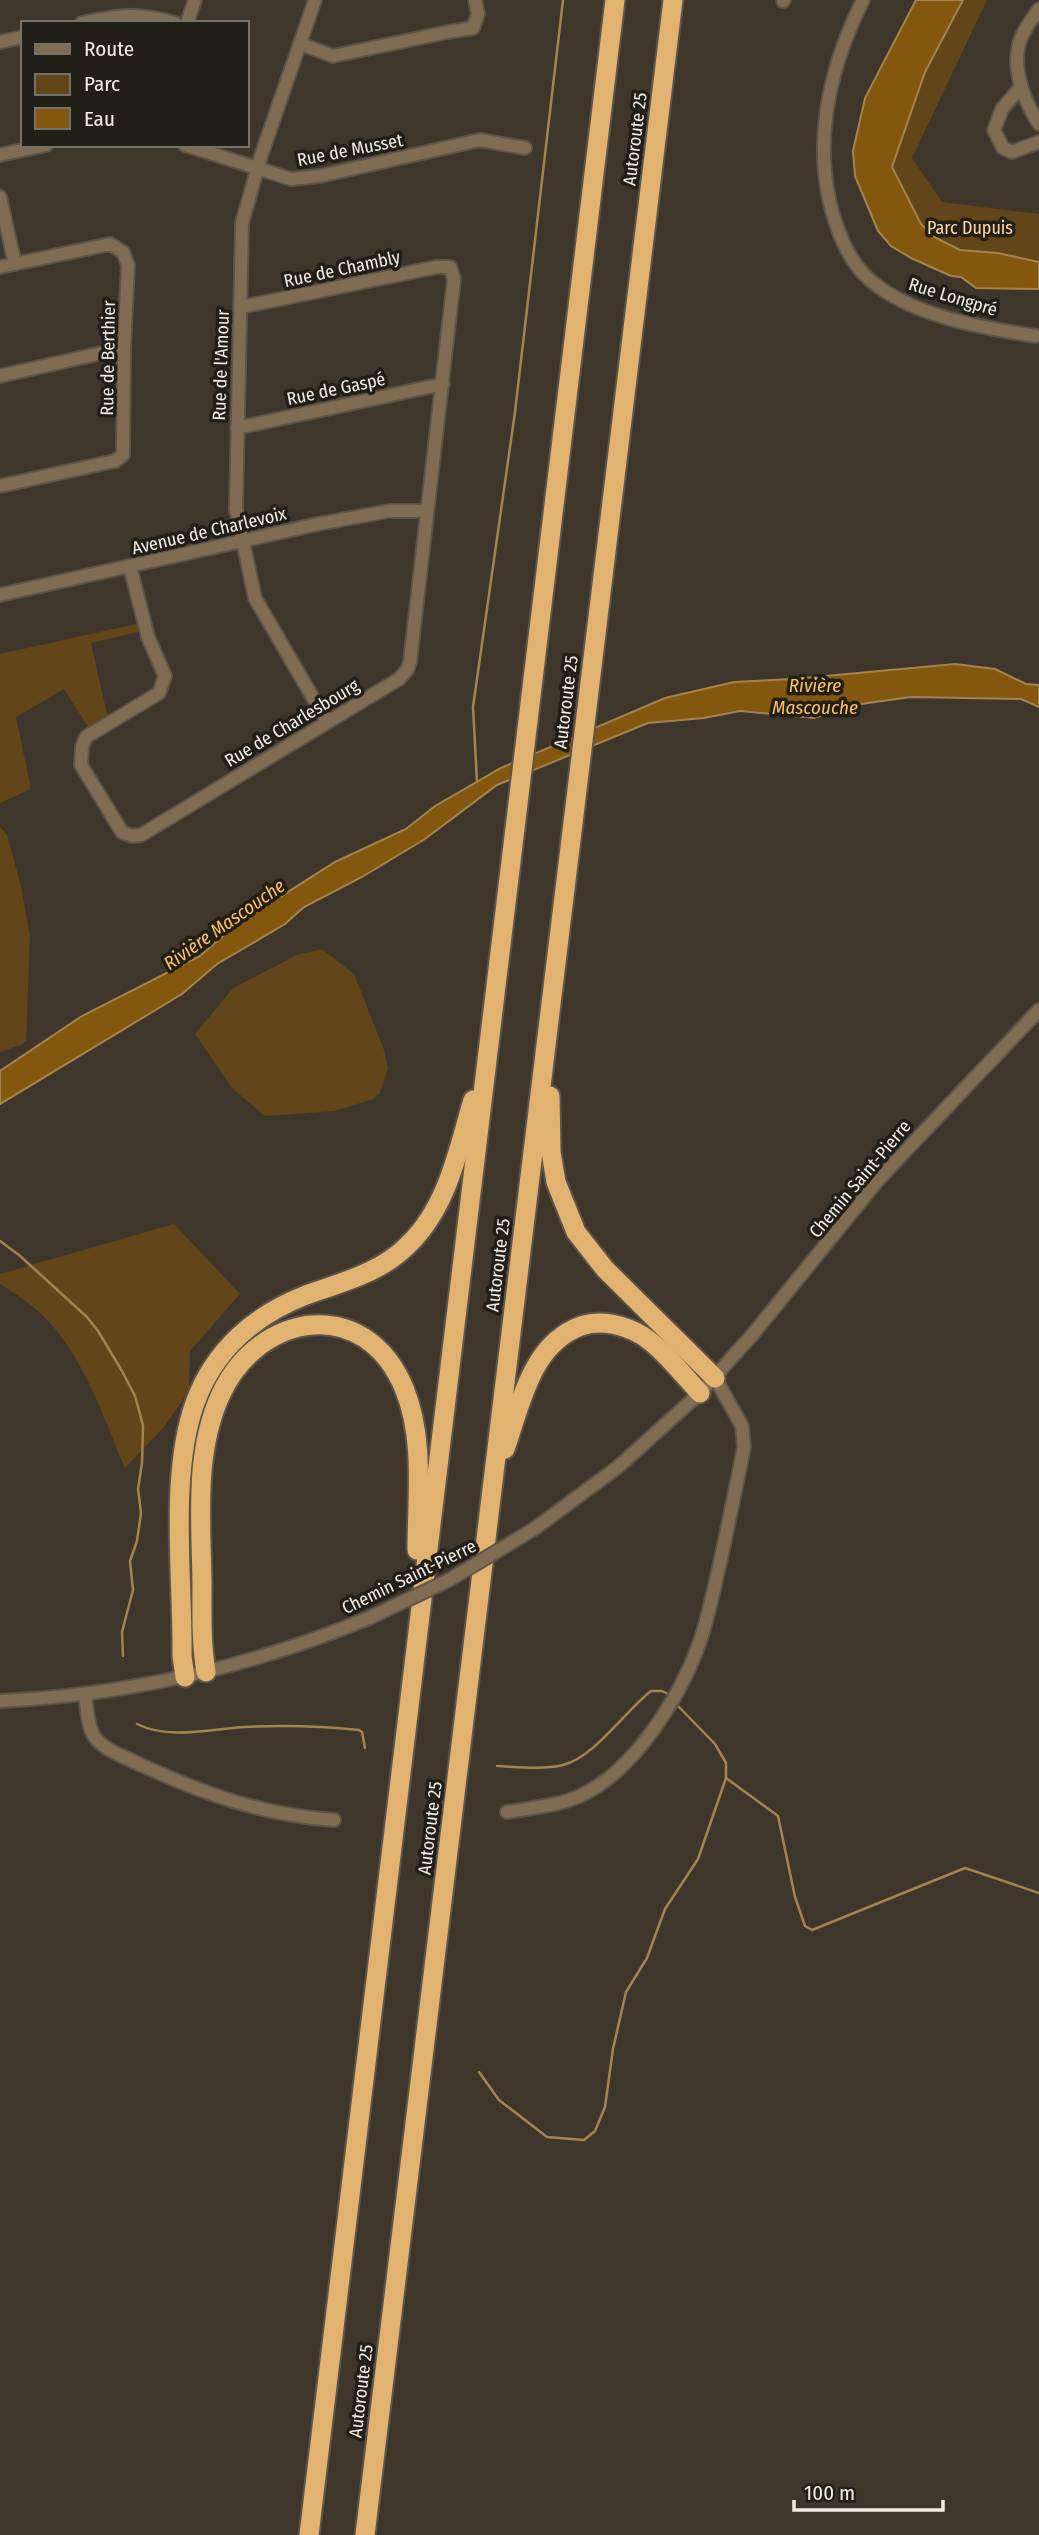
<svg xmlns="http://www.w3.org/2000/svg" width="1039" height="2535" font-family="'Fira Sans Condensed',sans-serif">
  <rect width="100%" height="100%" fill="#3f362b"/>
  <!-- green -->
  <g fill="#624518">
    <path d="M 963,0 L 987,0 L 912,158 L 942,202 L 1039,214 L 1039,262 L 998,253 L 960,250 L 934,237 L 920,223 L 892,167 L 925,72 Z"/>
    <path d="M 145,622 L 147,630 L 91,643 L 107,714 L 113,722 L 93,735 L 64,689 L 16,717 L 31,789 L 0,803 L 0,654 Z"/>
    <path d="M 0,827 L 7,835 L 21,886 L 30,936 L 26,1041 L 20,1045 L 0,1052 Z"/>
    <path d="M 322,949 L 354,974 L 384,1050 L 388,1068 L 380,1093 L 373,1099 L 335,1111 L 265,1116 L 232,1088 L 195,1034 L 233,988 L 297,955 Z"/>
    <path d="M 174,1224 L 240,1294 L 190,1351 L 189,1391 L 164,1427 L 125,1468 C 104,1419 87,1365 51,1324 C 37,1308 18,1295 0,1284 L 0,1274 Z"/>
  </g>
  <!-- water -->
  <g fill="#83580e" stroke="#a4844e" stroke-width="2">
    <path d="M 916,0 L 963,0 L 925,72 L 892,167 L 921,224 L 934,237 L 960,250 L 998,253 L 1039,262 L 1039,289 L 976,288 L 961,277 L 951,276 L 911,258 L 891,246 L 878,231 L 855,176 L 853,151 L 865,98 Z"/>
    <path d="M 955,664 L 995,669 L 1026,684 L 1039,685 L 1039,707 L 1021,699 L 911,697 L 854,705 L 814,718 L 740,711 L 704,718 L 648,723 L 497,785 L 425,839 L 362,877 L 304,907 L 285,924 L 217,964 L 182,994 L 0,1104 L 0,1071 L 82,1016 L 200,956 L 236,925 L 335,862 L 406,829 L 435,806 L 501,768 L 665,698 L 734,682 L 793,679 Z"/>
  </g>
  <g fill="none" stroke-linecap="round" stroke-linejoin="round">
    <!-- stream -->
    <g stroke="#a4844e" stroke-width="2.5">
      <path d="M 477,782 L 473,707 L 515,412 L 563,0"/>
      <path d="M 0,1241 L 19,1255 L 87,1317 L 98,1331 L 122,1371 L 135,1396 L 140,1414 L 143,1426 L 142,1463 L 138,1489 L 141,1513 L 137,1541 L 130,1561 L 133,1590 L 122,1632 L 123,1656"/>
      <path d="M 137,1724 C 169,1740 211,1729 245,1727 C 283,1725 321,1726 359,1730 L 362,1732 L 365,1748"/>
      <path d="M 497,1766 C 518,1767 542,1770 563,1765 C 595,1757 625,1711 651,1691 L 662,1691 L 668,1694"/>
      <path d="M 726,1778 L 778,1816 L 795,1897 L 805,1926 L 812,1930 L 965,1868 L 1039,1893"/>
      <path d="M 479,2072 L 499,2100 L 547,2137 L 584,2140 L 595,2131 L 605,2107 L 613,2049 L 626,1992 L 647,1958 L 665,1909 L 698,1859 L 726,1778 L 726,1763 L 715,1744 L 678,1706"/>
    </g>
    <defs>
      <g id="minor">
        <path d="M 315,0 L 261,156 L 242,223 L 236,509 L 255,598 L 327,722"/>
        <path d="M 863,0 C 827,72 809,155 839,232 C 846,251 855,267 870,280 C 911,316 983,328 1035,336"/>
        <path d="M 783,1 L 784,0"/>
        <path d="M 1039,9 C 1033,18 1025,28 1021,38 C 1010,66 1024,101 1039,124"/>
        <path d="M 82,23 C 121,14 136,13 175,23"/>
        <path d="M 187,23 L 195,0"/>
        <path d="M 0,42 L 23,37"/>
        <path d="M 301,44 L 333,56 L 448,32 L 473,28 L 478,14 L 475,0"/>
        <path d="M 1020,88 L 1002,109 L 994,130 L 1003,148 L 1012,152 L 1039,142"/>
        <path d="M 185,145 L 291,179 L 320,176 L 480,140 L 525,148"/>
        <path d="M 0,155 L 46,145"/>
        <path d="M 0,197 L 15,264"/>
        <path d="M 0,267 L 110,244 L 123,252 L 128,265 L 124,348 L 123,455 L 115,461 L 0,486"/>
        <path d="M 0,376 L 124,348"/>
        <path d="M 237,428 L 443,384"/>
        <path d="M 130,567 L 148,637 L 165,676 L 159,693 L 86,737 L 82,747 L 81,765 L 122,832 L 132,836 L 141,835 L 399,679 L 407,670 L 410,662 L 454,279 L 450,267 L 437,267 L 241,307"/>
        <path d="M 0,595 L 318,524 L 389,511 L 426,511"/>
        <path d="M 534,1529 L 618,1467 L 700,1393 L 753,1334 L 879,1179 L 1039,1010"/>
        <path d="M 85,1694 C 87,1707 87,1725 94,1736 C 103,1750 125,1757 139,1764 C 204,1794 262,1815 334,1820"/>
        <path d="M 0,1701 C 128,1695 251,1667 369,1618"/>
        <path d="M 507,1812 C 531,1808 557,1806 580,1796 C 634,1771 679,1699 699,1644 C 708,1619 713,1593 719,1567 C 728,1527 736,1487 744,1447 L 742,1426 L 715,1378"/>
      </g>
      <g id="highway">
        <path d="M 550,1096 L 551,1152 L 556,1182 L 576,1232 L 605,1269 L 715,1378"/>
        <path d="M 505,1449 C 521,1404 531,1344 581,1326 C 601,1319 625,1325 643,1336 C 665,1351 682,1374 700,1393"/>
        <path d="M 206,1672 C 201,1643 202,1612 202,1582 C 201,1520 194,1452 221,1394 C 260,1311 365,1295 404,1388 C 425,1439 417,1497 417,1550"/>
        <path d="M 185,1677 L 182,1656 C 183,1578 169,1475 195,1403 C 214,1350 255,1315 306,1295 C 342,1282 381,1273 409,1244 C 448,1206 458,1150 473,1100"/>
        <path d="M 309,2535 L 615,0"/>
        <path d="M 365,2535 L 673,0"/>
      </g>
    </defs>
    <!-- minor casing -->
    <use href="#minor" stroke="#5c5349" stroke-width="16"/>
    <!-- highway casing -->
    <use href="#highway" stroke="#5c5349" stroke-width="23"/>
    <!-- minor -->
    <use href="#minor" stroke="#7f6c52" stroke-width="12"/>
    <!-- highway -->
    <use href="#highway" stroke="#e1b270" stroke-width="19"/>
    <defs>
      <path id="minor-bridge" d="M 369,1618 L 449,1580 L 534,1529"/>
    </defs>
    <!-- minor-bridge casing -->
    <use href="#minor-bridge" stroke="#5c5349" stroke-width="16" stroke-linecap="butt"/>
    <!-- minor-bridge -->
    <use href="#minor-bridge" stroke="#7f6c52" stroke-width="12"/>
  </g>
  <g text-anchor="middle" stroke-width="7" stroke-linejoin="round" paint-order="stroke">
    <!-- street labels -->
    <g font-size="18" fill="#f2ece5" stroke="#221f19">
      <text transform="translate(635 139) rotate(-83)" y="6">Autoroute 25</text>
      <text transform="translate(350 150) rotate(-11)" y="6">Rue de Musset</text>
      <text transform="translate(342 269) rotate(-12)" y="6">Rue de Chambly</text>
      <text transform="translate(953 297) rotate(17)" y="6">Rue Longpré</text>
      <text transform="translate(108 358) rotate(-89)" y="6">Rue de Berthier</text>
      <text transform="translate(221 365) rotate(-88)" y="6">Rue de l'Amour</text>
      <text transform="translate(336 389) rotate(-12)" y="6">Rue de Gaspé</text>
      <text transform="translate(209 531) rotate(-13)" y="6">Avenue de Charlevoix</text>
      <text transform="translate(566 702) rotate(-83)" y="6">Autoroute 25</text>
      <text transform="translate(292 723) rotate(-31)" y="6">Rue de Charlesbourg</text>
      <text transform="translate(860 1179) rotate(-50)" y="6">Chemin Saint-Pierre</text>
      <text transform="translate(498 1265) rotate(-83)" y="6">Autoroute 25</text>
      <text transform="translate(409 1577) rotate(-26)" y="6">Chemin Saint-Pierre</text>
      <text transform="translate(430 1828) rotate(-83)" y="6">Autoroute 25</text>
      <text transform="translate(361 2391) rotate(-83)" y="6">Autoroute 25</text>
    </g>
    <!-- park labels -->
    <g font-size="18" fill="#fed8a5" stroke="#221f19">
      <text x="970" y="234">Parc Dupuis</text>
    </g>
    <!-- water labels -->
    <g font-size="19" font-style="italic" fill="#fec065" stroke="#221f19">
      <text x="815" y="692">Rivière<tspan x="815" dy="22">Mascouche</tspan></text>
      <text transform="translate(224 924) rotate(-35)" y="7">Rivière Mascouche</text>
    </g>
  </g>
  <!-- legend -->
  <rect x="21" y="21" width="228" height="126" fill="#221f19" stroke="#75716b" stroke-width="2"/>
  <rect x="35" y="44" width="35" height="10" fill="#7f6c52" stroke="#75716b" stroke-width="2"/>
  <text x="84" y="56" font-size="21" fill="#f2ece5">Route</text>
  <rect x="35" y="74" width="35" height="21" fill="#624518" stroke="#75716b" stroke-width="2"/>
  <text x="84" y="91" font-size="21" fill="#f2ece5">Parc</text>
  <rect x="35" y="108" width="35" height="21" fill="#83580e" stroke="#75716b" stroke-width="2"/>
  <text x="84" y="126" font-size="21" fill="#f2ece5">Eau</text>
  <!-- scale -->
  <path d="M794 2500v10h149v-10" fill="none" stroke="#f2ece5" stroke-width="3.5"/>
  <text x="804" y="2500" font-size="21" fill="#f2ece5" stroke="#221f19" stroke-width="5" paint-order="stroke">100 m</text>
</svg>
